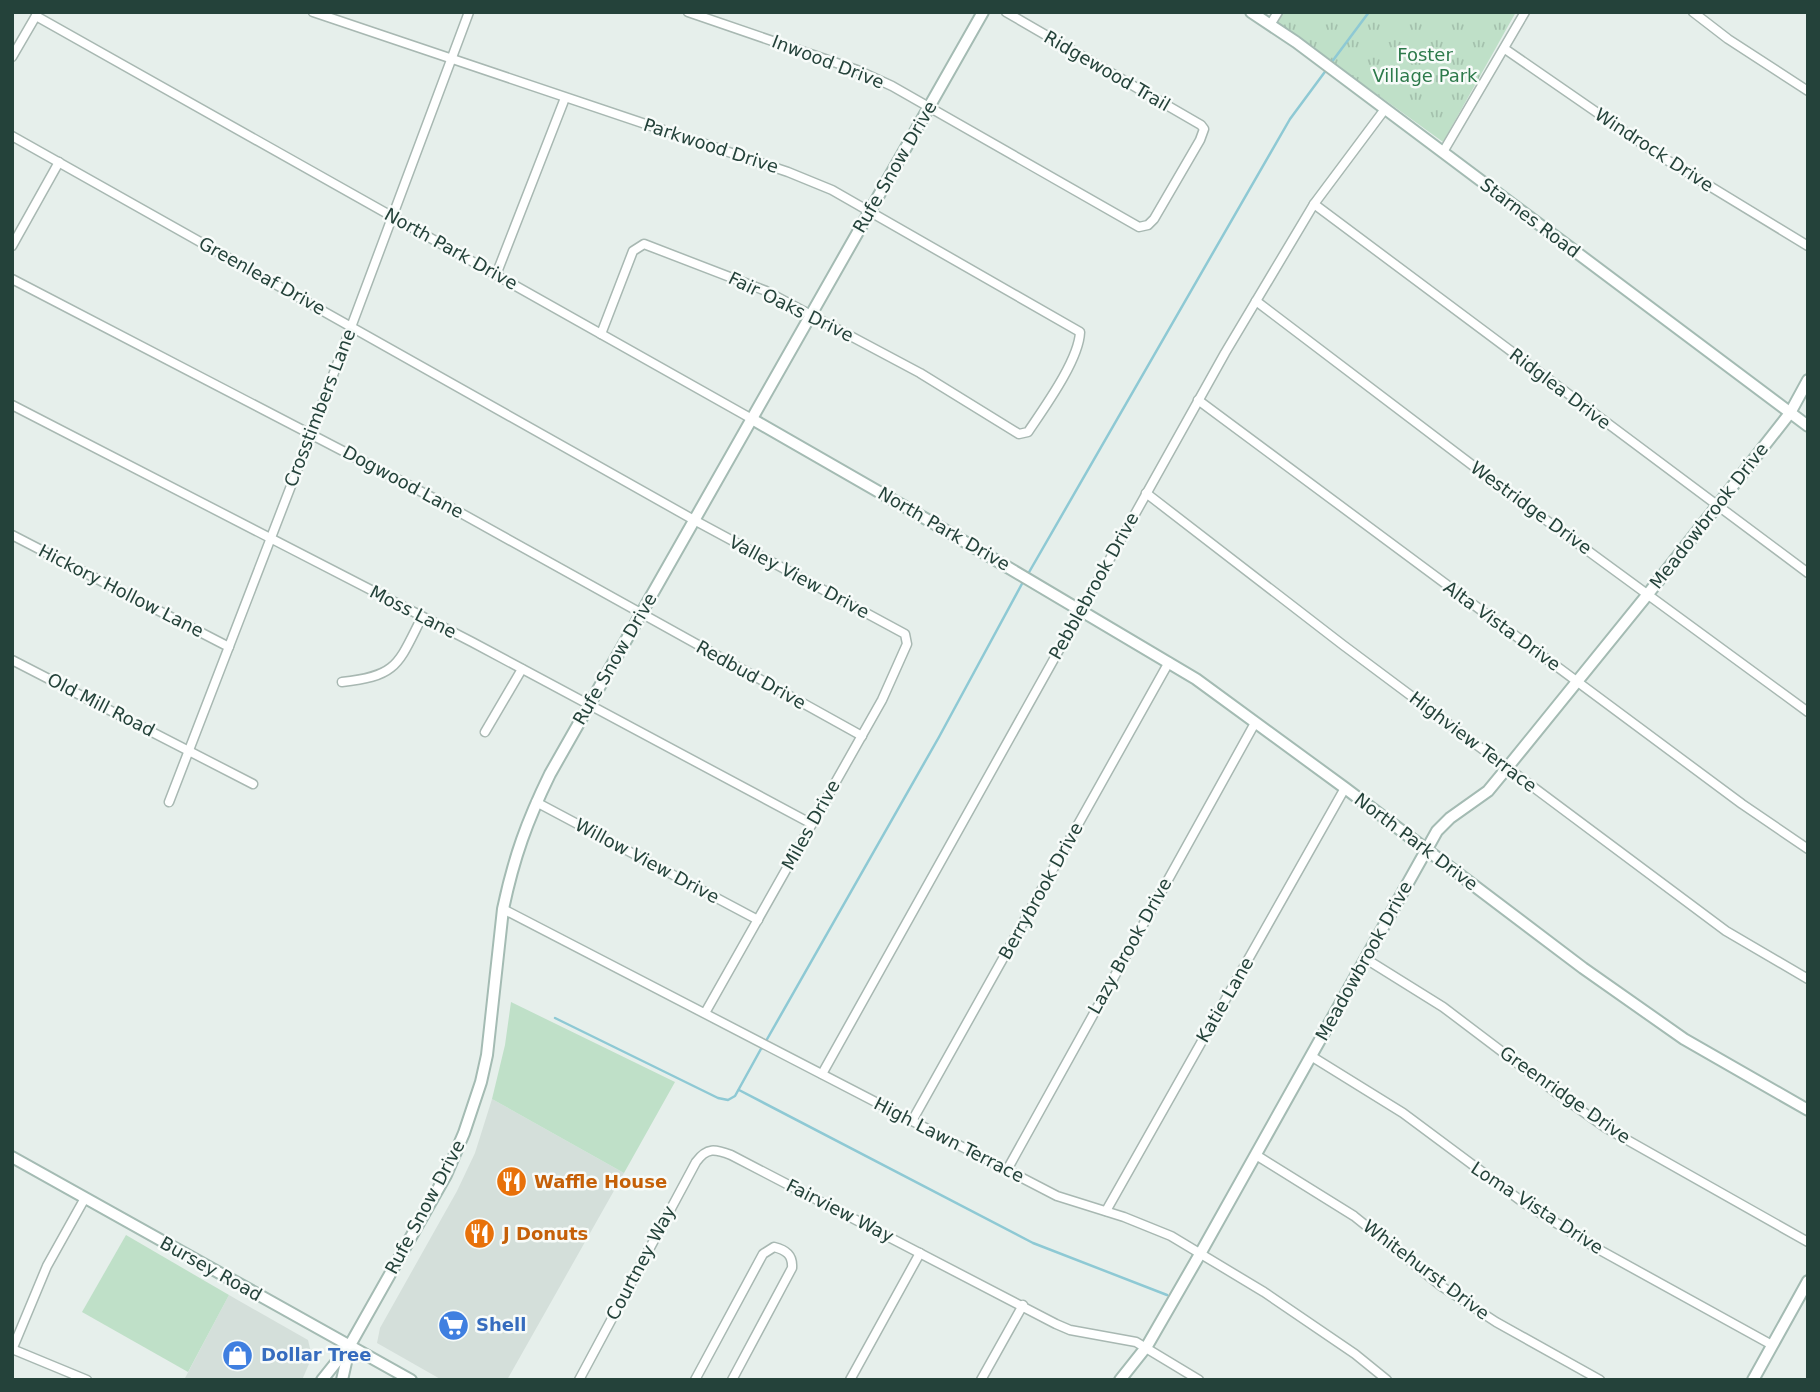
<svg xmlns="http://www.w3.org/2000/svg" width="1820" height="1392" font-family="'DejaVu Sans',sans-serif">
  <defs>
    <pattern id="park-tufts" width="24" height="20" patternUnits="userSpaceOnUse" patternTransform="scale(1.75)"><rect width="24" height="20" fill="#bfe0c8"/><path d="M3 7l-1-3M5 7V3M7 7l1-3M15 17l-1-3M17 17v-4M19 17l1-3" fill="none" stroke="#a4c1ad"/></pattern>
  </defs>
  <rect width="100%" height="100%" fill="#e6efeb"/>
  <!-- built -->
  <g fill="#d4dfda">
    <path d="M 492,1099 L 624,1173 L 507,1380 L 442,1380 L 377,1343 L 380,1328 L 457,1191 L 475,1153 Z"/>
    <path d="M 229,1295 L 308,1340 L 312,1357 L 302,1380 L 184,1380 Z"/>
  </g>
  <!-- grass -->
  <g fill="#bfe0c8">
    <path d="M 511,1002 L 675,1082 L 624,1173 L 492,1099 L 505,1045 Z"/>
    <path d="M 126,1235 L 229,1295 L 188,1372 L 82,1312 Z"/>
  </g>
  <!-- park -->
  <path fill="url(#park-tufts)" d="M 1283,12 L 1516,12 L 1443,142 L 1277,22 Z"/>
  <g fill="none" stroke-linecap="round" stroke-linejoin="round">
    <!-- stream -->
    <g stroke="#8ec9d4" stroke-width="2.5">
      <path d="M 1331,63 L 1369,12"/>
      <path d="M 1028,574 L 1290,119 L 1327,69"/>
      <path d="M 555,1018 L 718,1098 L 728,1100 L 735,1096 L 762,1047"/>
      <path d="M 766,1041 L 939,737 L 1024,580"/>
      <path d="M 739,1090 L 1033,1243 L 1167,1295"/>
    </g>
    <defs>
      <g id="street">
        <path d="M 313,12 L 788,172 L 832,190 L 1080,332 C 1079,360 1044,408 1028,432 L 1019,434 L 920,373 L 766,291 L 644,244 L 633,251 L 601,334"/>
        <path d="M 688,12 L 857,70 L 892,86 L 1139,227 L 1148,225 L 1154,219 L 1200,140 L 1204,129 L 1201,125 L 1006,12"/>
        <path d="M 1693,12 L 1728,39 L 1808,91"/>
        <path d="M 36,16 L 752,419"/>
        <path d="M 1270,25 L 1278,12"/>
        <path d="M 1505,49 L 1657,154 L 1808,246"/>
        <path d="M 12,57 L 37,14"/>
        <path d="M 12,136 L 694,520 L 905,634 L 907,644 L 882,700 L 705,1013"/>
        <path d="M 1443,152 L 1525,12"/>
        <path d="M 1314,204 L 1808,573"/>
        <path d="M 12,246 L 59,162"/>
        <path d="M 496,275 L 565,98"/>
        <path d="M 12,279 L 441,502 L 862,736"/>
        <path d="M 1256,301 L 1505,490 L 1808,712"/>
        <path d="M 1198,400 L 1742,804 L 1808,849"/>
        <path d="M 12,405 L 472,642 L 812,824"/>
        <path d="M 1146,493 L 1343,645 L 1726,931 L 1808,979"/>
        <path d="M 12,535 L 229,647"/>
        <path d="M 12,660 L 253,784"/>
        <path d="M 342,682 C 398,676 398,664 422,617"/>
        <path d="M 485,732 L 522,669"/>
        <path d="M 169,802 L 311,434 L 469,12"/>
        <path d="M 536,802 L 758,920"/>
        <path d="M 503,909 L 1057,1196 L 1124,1217 L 1171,1236 L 1264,1292 L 1355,1354 L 1387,1380"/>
        <path d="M 1366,959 L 1443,1007 L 1558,1094 L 1606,1128 L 1808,1242"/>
        <path d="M 1311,1056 L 1403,1113 L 1524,1203 L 1598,1249 L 1772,1345"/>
        <path d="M 822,1074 L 1225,353 L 1314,204 L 1385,109"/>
        <path d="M 912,1121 L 1169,662"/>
        <path d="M 1256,1155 L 1354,1216 L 1441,1286 L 1496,1322 L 1600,1380"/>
        <path d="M 1007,1170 L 1255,723"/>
        <path d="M 1106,1211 L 1345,788"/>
        <path d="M 12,1349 L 87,1380"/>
        <path d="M 12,1350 L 47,1266 L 85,1198"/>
        <path d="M 579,1380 L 696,1162 C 707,1147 715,1149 731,1155 L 1056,1324 L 1070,1330 L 1136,1342 L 1199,1380"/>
        <path d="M 695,1380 L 763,1254 L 774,1247 C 786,1250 793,1255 792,1268 L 732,1380"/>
        <path d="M 850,1380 L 920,1253"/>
        <path d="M 981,1380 L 1023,1305"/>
      </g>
      <g id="secondary">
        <path d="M 1251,12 L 1296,42 L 1808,426"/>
        <path d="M 752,419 L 933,523 L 1196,679 L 1345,788 L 1583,968 L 1684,1039 L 1808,1110"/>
        <path d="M 12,1157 L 411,1380"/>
        <path d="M 322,1380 L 350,1345 L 446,1175 L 464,1133 L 481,1082 L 487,1055 L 503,909 C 514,857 527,821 550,774 L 983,12"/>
        <path d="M 342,1380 L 349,1349"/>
        <path d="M 1120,1380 L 1147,1346 L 1200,1254 L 1437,831 L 1450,818 L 1488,791 L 1507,768 L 1648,594 L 1790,413 L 1808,380"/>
        <path d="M 1753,1380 L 1808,1281"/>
      </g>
    </defs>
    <!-- street casing -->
    <use href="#street" stroke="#a8b8b2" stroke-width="11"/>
    <!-- secondary casing -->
    <use href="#secondary" stroke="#a4bbb3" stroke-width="14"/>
    <!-- street -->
    <use href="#street" stroke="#fff" stroke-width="8"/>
    <!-- secondary -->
    <use href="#secondary" stroke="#fff" stroke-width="10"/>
  </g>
  <!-- icons -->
  <defs>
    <symbol id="restaurant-disc" viewBox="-11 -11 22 22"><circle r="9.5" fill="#e8710a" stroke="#f7fbf9"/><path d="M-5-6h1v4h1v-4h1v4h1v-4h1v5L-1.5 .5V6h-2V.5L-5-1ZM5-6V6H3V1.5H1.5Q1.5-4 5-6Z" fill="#fff"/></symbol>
    <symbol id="supermarket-disc" viewBox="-11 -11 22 22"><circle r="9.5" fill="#3f7fe0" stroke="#f7fbf9"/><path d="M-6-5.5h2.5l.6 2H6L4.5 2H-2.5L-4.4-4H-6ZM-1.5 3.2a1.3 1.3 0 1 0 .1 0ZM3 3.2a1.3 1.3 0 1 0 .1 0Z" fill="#fff"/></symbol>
    <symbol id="shop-disc" viewBox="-11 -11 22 22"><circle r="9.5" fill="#3f7fe0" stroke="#f7fbf9"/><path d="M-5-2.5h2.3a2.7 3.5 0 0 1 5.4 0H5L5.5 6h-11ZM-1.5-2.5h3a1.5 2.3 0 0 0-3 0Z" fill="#fff"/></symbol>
  </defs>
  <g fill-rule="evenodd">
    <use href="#restaurant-disc" x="494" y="1164" width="35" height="35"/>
    <use href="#restaurant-disc" x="462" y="1216" width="35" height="35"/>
    <use href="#supermarket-disc" x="436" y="1308" width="35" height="35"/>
    <use href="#shop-disc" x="220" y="1338" width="35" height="35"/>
  </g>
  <g text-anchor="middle" stroke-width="5" stroke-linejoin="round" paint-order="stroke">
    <!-- park labels -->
    <g font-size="18" fill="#2d7a4b" stroke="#f7fbf9">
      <text x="1425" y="61">Foster<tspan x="1425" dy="21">Village Park</tspan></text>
    </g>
    <!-- street labels -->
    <g font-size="18" fill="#24423a" stroke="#f7fbf9">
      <text transform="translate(828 62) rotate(21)" y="6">Inwood Drive</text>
      <text transform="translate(1107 71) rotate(30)" y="6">Ridgewood Trail</text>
      <text transform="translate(711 146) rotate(18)" y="6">Parkwood Drive</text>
      <text transform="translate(1654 150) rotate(33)" y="6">Windrock Drive</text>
      <text transform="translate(895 167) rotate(-60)" y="6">Rufe Snow Drive</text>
      <text transform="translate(1530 218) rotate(37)" y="6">Starnes Road</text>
      <text transform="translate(451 249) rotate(29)" y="6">North Park Drive</text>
      <text transform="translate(262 276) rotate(29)" y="6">Greenleaf Drive</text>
      <text transform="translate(791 307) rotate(26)" y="6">Fair Oaks Drive</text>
      <text transform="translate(1560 389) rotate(37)" y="6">Ridglea Drive</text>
      <text transform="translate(320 408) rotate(-69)" y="6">Crosstimbers Lane</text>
      <text transform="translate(403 482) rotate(28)" y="6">Dogwood Lane</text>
      <text transform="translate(1531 508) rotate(36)" y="6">Westridge Drive</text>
      <text transform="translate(1709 516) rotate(-52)" y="6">Meadowbrook Drive</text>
      <text transform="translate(944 529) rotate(30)" y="6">North Park Drive</text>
      <text transform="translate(799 577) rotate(28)" y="6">Valley View Drive</text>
      <text transform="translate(1094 586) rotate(-61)" y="6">Pebblebrook Drive</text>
      <text transform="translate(121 591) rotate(27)" y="6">Hickory Hollow Lane</text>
      <text transform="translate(413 612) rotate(27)" y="6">Moss Lane</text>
      <text transform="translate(1502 626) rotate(36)" y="6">Alta Vista Drive</text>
      <text transform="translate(615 659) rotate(-60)" y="6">Rufe Snow Drive</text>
      <text transform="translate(751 675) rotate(29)" y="6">Redbud Drive</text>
      <text transform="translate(101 705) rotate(27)" y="6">Old Mill Road</text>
      <text transform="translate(1473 742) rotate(37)" y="6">Highview Terrace</text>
      <text transform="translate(811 825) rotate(-61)" y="6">Miles Drive</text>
      <text transform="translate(1416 842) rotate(37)" y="6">North Park Drive</text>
      <text transform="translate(647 861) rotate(28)" y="6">Willow View Drive</text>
      <text transform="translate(1041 891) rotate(-61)" y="6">Berrybrook Drive</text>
      <text transform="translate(1130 946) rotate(-61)" y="6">Lazy Brook Drive</text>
      <text transform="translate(1364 961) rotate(-61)" y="6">Meadowbrook Drive</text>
      <text transform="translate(1225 1000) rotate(-60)" y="6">Katie Lane</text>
      <text transform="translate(1565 1095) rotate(35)" y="6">Greenridge Drive</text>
      <text transform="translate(949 1140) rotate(27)" y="6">High Lawn Terrace</text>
      <text transform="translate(425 1207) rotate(-62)" y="6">Rufe Snow Drive</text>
      <text transform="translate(1537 1208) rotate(33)" y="6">Loma Vista Drive</text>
      <text transform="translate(840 1211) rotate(27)" y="6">Fairview Way</text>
      <text transform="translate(641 1263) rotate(-62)" y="6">Courtney Way</text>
      <text transform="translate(211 1269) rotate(29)" y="6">Bursey Road</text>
      <text transform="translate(1426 1270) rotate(37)" y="6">Whitehurst Drive</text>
    </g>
    <!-- food labels -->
    <g font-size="18" font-weight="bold" fill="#c56008" stroke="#f7fbf9" text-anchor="start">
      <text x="534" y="1188">Waffle House</text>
      <text x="503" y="1240">J Donuts</text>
    </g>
    <!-- shop labels -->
    <g font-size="18" font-weight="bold" fill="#366cbe" stroke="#f7fbf9" text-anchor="start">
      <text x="476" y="1331">Shell</text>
      <text x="261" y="1361">Dollar Tree</text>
    </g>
  </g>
  <!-- border -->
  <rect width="1820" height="1392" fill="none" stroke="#24423a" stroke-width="28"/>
</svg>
